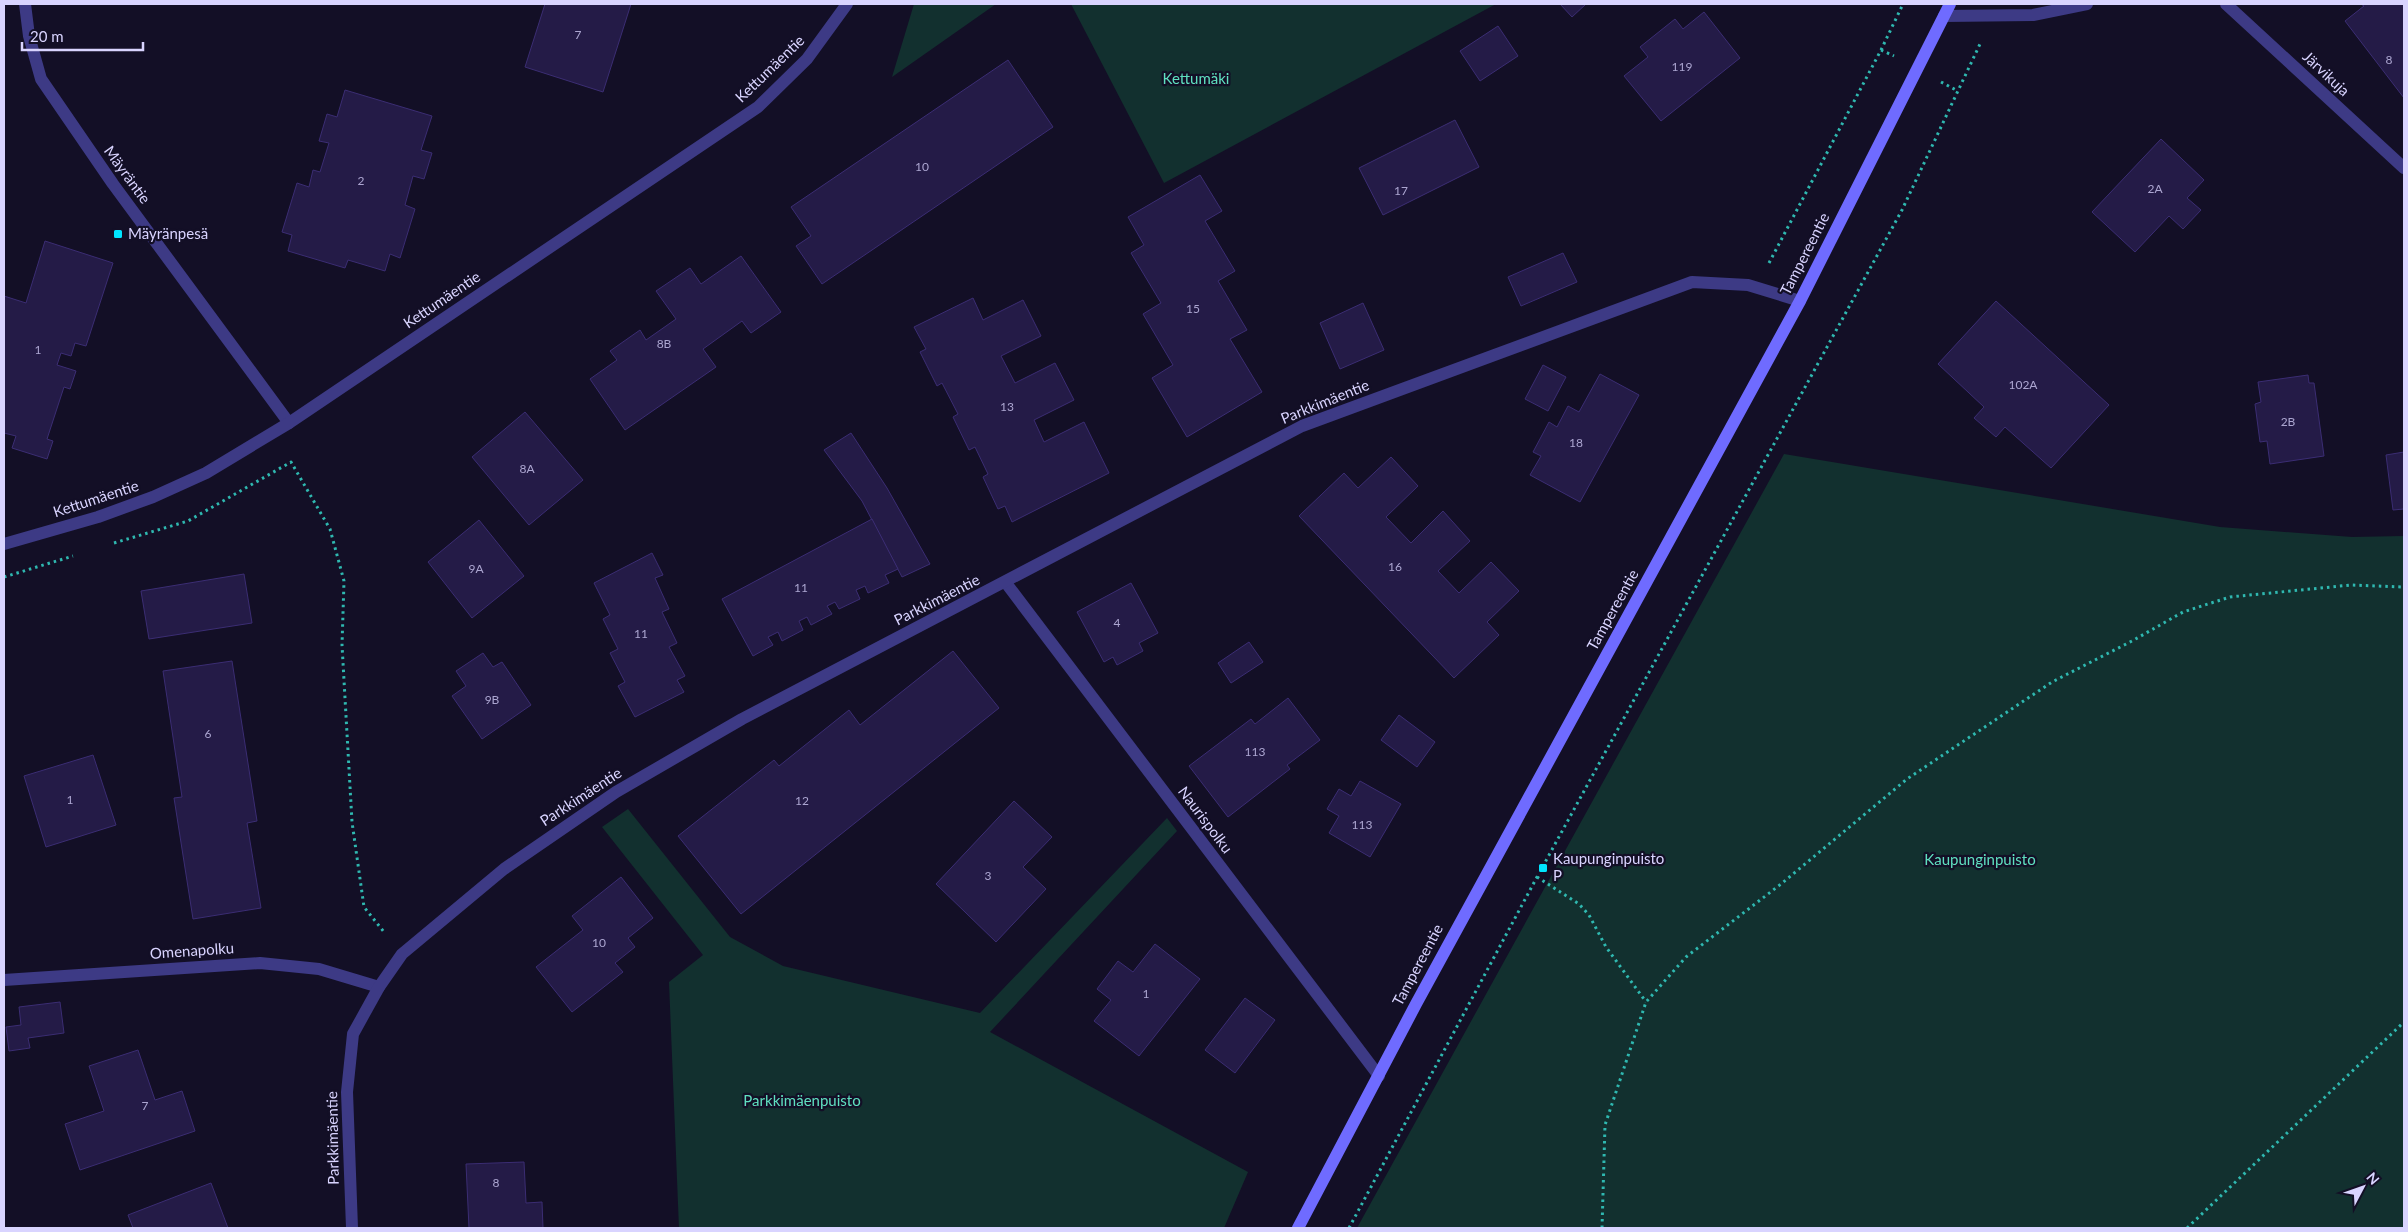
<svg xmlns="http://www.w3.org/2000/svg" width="2408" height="1232" font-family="Lato,sans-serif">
  <rect width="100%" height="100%" fill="#130f26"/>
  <!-- green -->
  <g fill="#12302f">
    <path d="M 914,4 L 996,4 L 892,77 Z"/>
    <path d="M 1071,4 L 1496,4 L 1164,183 Z"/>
    <path d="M 1784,454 L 2220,527 L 2352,537 L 2404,536 L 2404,1228 L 1357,1228 Z"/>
    <path d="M 628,809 L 730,937 L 783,966 L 980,1013 L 1167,818 L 1177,831 L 990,1032 L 1248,1172 L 1224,1228 L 679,1228 L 669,982 L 703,955 L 602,827 Z"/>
  </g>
  <!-- building -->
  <g fill="#241b47" stroke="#3b2d73">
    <path d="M 545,4 L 631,4 L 603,92 L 525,67 Z"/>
    <path d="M 1560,4 L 1586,4 L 1572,17 Z"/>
    <path d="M 2361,4 L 2404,4 L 2404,98 L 2345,21 L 2364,6 Z"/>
    <path d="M 1704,12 L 1740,58 L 1661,121 L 1624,76 L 1648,57 L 1640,47 L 1675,19 L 1683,29 Z"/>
    <path d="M 1498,26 L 1518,56 L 1480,81 L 1460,51 Z"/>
    <path d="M 1008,60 L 1053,127 L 822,284 L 796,246 L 811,236 L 791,207 Z"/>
    <path d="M 345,90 L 432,116 L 421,150 L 432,153 L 424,179 L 413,176 L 405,205 L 415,209 L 400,258 L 390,254 L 385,271 L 348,260 L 345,268 L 288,251 L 292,235 L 282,232 L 297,183 L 309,187 L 313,170 L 320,172 L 329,143 L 319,141 L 327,114 L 337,117 Z"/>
    <path d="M 1455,120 L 1479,167 L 1383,215 L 1359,168 Z"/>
    <path d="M 2161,139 L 2204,180 L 2187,198 L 2201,210 L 2183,229 L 2169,216 L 2135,252 L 2092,212 Z"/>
    <path d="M 1200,175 L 1222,211 L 1205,221 L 1235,271 L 1218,281 L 1247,330 L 1230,339 L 1262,392 L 1187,437 L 1152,378 L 1173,365 L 1143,314 L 1161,303 L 1131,253 L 1144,245 L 1128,217 Z"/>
    <path d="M 45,241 L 113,263 L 86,346 L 75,343 L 71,356 L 61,353 L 57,365 L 76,371 L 70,389 L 64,387 L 47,439 L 53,441 L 47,459 L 12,448 L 16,436 L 4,433 L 4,296 L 26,303 Z"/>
    <path d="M 1563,253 L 1577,282 L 1521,306 L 1508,277 Z"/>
    <path d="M 741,256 L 781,312 L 751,333 L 742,321 L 703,349 L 716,367 L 625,430 L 590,379 L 617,360 L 610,351 L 640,330 L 646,340 L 676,319 L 656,291 L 690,268 L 701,284 Z"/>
    <path d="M 973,298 L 983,320 L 1023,300 L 1041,336 L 1001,356 L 1015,383 L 1055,363 L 1074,400 L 1034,420 L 1044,442 L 1084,422 L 1109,473 L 1012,522 L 1005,506 L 998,509 L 983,477 L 988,474 L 975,447 L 969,450 L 953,417 L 958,414 L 942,383 L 937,386 L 920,352 L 926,349 L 914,327 Z"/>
    <path d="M 1996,301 L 2109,405 L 2051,468 L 2005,427 L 1996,437 L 1974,418 L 1984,407 L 1938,364 Z"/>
    <path d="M 1363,303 L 1384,350 L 1340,369 L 1320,323 Z"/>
    <path d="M 1543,365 L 1566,377 L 1548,411 L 1525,399 Z"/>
    <path d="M 1600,374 L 1639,395 L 1580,502 L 1530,475 L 1541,456 L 1533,452 L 1549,422 L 1557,427 L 1568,406 L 1579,412 Z"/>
    <path d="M 2308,375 L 2309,383 L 2314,383 L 2324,456 L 2270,464 L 2267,441 L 2260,442 L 2255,404 L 2261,402 L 2258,382 Z"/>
    <path d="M 525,412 L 583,480 L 529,525 L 472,457 Z"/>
    <path d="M 851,433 L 887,488 L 930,564 L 902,577 L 862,501 L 824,450 Z"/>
    <path d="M 2404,452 L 2404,509 L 2393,510 L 2386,455 Z"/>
    <path d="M 1391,457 L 1418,486 L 1386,517 L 1411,543 L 1443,511 L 1470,541 L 1438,571 L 1459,593 L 1491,562 L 1519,591 L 1487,622 L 1499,635 L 1454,678 L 1299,516 L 1344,473 L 1358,488 Z"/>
    <path d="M 872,519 L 898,569 L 885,575 L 889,583 L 868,593 L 865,586 L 856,590 L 860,599 L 839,609 L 835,602 L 827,606 L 832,614 L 811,625 L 807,617 L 799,621 L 803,630 L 782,641 L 778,632 L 768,637 L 773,645 L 753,656 L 722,599 Z"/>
    <path d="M 479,520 L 524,576 L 472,618 L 428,562 Z"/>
    <path d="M 652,553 L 663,575 L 655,578 L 669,609 L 662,612 L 677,643 L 669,647 L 685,676 L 677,680 L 684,692 L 635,717 L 618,686 L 625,682 L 610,653 L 618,649 L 603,619 L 610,615 L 594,583 Z"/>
    <path d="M 244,574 L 252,623 L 149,639 L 141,591 Z"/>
    <path d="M 1131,583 L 1158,633 L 1139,643 L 1143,651 L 1117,665 L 1113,657 L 1104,662 L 1077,612 Z"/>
    <path d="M 1249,642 L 1263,662 L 1231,683 L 1218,663 Z"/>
    <path d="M 953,651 L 999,708 L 741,914 L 678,836 L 774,760 L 779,766 L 849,710 L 860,725 Z"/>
    <path d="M 483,653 L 493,667 L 502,662 L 531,705 L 482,739 L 452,696 L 466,686 L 456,671 Z"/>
    <path d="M 232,661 L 257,821 L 247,823 L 261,908 L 193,919 L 174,798 L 182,797 L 163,671 Z"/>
    <path d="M 1288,698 L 1320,740 L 1287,765 L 1290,769 L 1228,817 L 1189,766 L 1251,719 L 1255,724 Z"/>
    <path d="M 1399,715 L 1435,742 L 1417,767 L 1381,740 Z"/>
    <path d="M 93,755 L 116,825 L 46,847 L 24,776 Z"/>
    <path d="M 1360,781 L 1401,804 L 1370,857 L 1329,833 L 1339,816 L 1327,809 L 1339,789 L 1351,796 Z"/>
    <path d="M 1014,801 L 1052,837 L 1023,867 L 1046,889 L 996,942 L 936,884 Z"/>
    <path d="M 621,877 L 653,918 L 628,938 L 635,947 L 615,963 L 623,972 L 572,1012 L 536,967 L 583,930 L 572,916 Z"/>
    <path d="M 1155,944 L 1200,979 L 1139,1056 L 1094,1021 L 1111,1000 L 1097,989 L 1118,961 L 1133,972 Z"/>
    <path d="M 1245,998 L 1275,1020 L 1235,1073 L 1205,1050 Z"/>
    <path d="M 60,1002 L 64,1033 L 28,1038 L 30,1048 L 9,1051 L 6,1027 L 21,1025 L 19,1007 Z"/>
    <path d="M 138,1050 L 155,1100 L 182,1091 L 195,1131 L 80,1170 L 65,1124 L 104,1111 L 89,1066 Z"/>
    <path d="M 524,1162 L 526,1203 L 542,1202 L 543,1228 L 469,1228 L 466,1164 Z"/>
    <path d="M 211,1183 L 228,1228 L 133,1228 L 128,1215 Z"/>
  </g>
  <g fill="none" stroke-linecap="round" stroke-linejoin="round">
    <!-- path -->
    <g stroke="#2fb8b0" stroke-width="3" stroke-dasharray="2.5 4" stroke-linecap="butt">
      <path d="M 1881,50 L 1894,56"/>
      <path d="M 1941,82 L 1958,91"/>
      <path d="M 1769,263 L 1881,50 L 1903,4"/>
      <path d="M 114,543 L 188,521 L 291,462 L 330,529 L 344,581 L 342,645 L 352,822 L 364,907 L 384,932"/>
      <path d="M 4,577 L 73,556"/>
      <path d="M 1537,877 L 1579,904 L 1589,915 L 1606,947 L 1646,1002"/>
      <path d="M 1349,1228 L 1537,877 L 1902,210 L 1980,44"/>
      <path d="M 1602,1228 L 1605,1125 L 1646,1002 L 1686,957 L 1781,884 L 1907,779 L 2052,682 L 2132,641 L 2183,612 L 2230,597 L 2351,585 L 2404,587"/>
      <path d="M 2187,1228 L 2404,1022"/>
    </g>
    <!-- street -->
    <g stroke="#3d3a85" stroke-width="12">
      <path d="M 25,4 L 29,36 L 41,79 L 113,184 L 289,423"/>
      <path d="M 2226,4 L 2404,168"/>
      <path d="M 1944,16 L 2033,15 L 2087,4"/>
      <path d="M 4,544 L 98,517 L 153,497 L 206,473 L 289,423 L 758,107 L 807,59 L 847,4"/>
      <path d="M 1006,583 L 1379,1076"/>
      <path d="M 4,980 L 260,963 L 319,969 L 379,987"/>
      <path d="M 352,1228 L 347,1092 L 353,1034 L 379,987 L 402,954 L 504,869 L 616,792 L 742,719 L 1302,426 L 1692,282 L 1748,285 L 1800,301"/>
    </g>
    <!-- secondary -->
    <path stroke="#6f6bff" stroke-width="12" d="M 1298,1228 L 1416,1004 L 1800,301 L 1950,4"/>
  </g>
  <!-- markers -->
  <g fill="#00e5ff" stroke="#130f26" stroke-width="2">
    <rect x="113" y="229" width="10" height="10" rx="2.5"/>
    <rect x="1538" y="863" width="10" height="10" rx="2.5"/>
  </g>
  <g text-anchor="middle" stroke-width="4.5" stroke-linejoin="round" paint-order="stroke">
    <!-- number labels -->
    <g font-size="12" fill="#aca6d1">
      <text x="578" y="39">7</text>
      <text x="2389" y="64">8</text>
      <text x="1682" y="71">119</text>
      <text x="922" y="171">10</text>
      <text x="361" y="185">2</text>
      <text x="2155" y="193">2A</text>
      <text x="1401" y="195">17</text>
      <text x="1193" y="313">15</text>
      <text x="664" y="348">8B</text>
      <text x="38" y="354">1</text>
      <text x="2023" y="389">102A</text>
      <text x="1007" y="411">13</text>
      <text x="2288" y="426">2B</text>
      <text x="1576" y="447">18</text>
      <text x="527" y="473">8A</text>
      <text x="1395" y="571">16</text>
      <text x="476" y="573">9A</text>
      <text x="801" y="592">11</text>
      <text x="1117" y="627">4</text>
      <text x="641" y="638">11</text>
      <text x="492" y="704">9B</text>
      <text x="208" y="738">6</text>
      <text x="1255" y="756">113</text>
      <text x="70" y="804">1</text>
      <text x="802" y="805">12</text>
      <text x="1362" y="829">113</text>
      <text x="988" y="880">3</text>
      <text x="599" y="947">10</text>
      <text x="1146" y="998">1</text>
      <text x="145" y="1110">7</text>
      <text x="496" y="1187">8</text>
    </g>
    <!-- street labels -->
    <g font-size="15" fill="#d9d4ff" stroke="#130f26">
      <text transform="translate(770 69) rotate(-44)" y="5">Kettumäentie</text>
      <text transform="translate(2326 74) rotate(43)" y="5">Järvikuja</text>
      <text transform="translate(127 175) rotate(54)" y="5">Mäyräntie</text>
      <text transform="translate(1805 254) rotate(-63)" y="5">Tampereentie</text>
      <text transform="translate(442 300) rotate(-34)" y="5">Kettumäentie</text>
      <text transform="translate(1325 402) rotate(-22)" y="5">Parkkimäentie</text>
      <text transform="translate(96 499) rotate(-18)" y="5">Kettumäentie</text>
      <text transform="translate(937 600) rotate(-27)" y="5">Parkkimäentie</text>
      <text transform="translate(1613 610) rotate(-61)" y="5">Tampereentie</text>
      <text transform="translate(581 797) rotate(-33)" y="5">Parkkimäentie</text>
      <text transform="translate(1205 820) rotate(53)" y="5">Naurispolku</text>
      <text transform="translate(192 951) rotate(-4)" y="5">Omenapolku</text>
      <text transform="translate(1418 965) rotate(-62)" y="5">Tampereentie</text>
      <text transform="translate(333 1138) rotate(-91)" y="5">Parkkimäentie</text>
    </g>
    <!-- park labels -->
    <g font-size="15" fill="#5fe0c0" stroke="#130f26">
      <text x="1196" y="84">Kettumäki</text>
      <text x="1980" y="865">Kaupunginpuisto</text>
      <text x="802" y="1106">Parkkimäenpuisto</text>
    </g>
    <!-- poi labels -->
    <g font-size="15" fill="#d9d4ff" stroke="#130f26" text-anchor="start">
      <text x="128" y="239">Mäyränpesä</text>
      <text x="1553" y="864">Kaupunginpuisto<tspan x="1553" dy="17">P</tspan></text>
    </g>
  </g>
  <!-- border -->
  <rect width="2408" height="1232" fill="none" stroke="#d9d4ff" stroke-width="10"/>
  <!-- north arrow -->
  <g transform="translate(2363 1187) rotate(49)" stroke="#130f26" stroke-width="4" paint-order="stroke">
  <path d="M0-4L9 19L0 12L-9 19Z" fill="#d9d4ff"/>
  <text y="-8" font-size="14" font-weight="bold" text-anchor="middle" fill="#d9d4ff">N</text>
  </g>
  <!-- scale -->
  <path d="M22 42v8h121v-8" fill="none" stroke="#d9d4ff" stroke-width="2.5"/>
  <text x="30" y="42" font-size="15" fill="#d9d4ff" stroke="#130f26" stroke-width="4" paint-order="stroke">20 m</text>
</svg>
